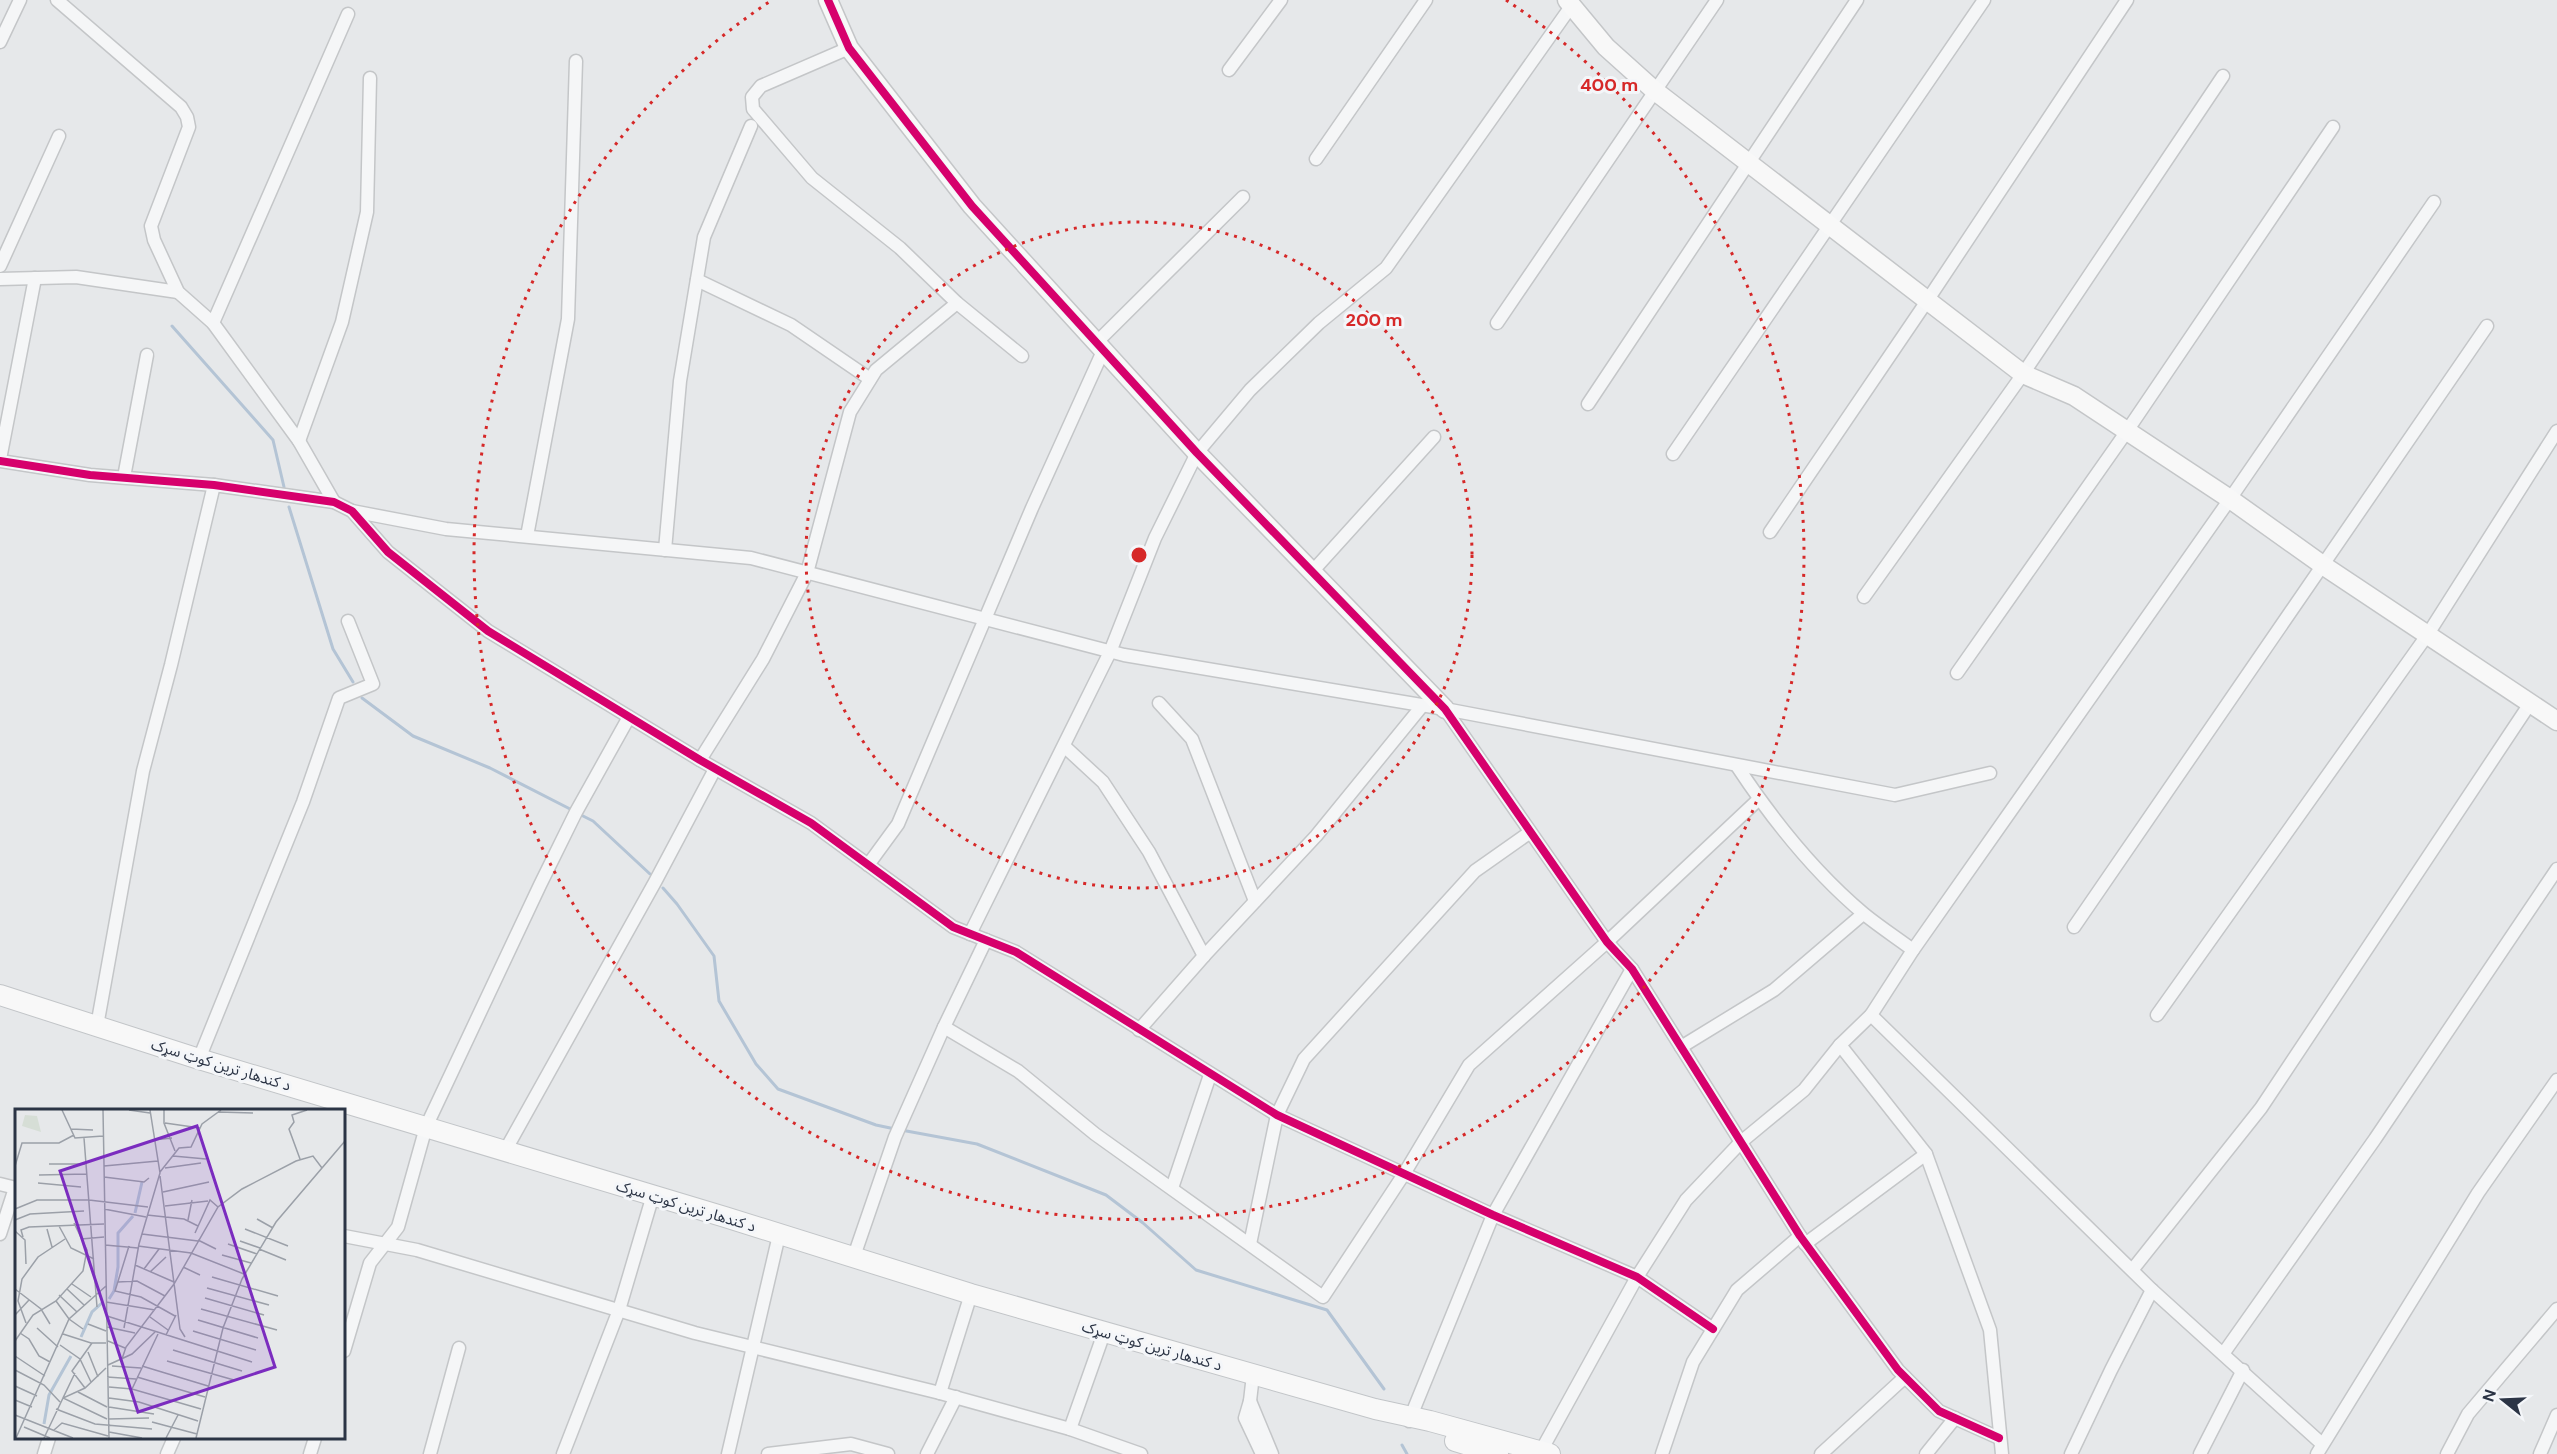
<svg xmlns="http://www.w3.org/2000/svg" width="2557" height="1454" font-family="'DM Sans','Noto Sans Arabic',sans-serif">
  <rect width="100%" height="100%" fill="#e6e8ea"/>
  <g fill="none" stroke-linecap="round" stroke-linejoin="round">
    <!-- stream -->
    <g stroke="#b4c4d5" stroke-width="3">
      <path d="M 172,326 L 273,440 L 284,487"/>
      <path d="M 289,507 L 333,649 L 353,682"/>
      <path d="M 362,698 L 413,736 L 490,768 L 574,811"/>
      <path d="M 579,814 L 593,821 L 650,874"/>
      <path d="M 663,888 L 677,904 L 714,956 L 719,1001 L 756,1064 L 778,1089 L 876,1125 L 895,1129"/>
      <path d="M 901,1130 L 977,1144 L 1106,1195 L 1143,1223 L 1196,1270 L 1327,1310 L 1384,1389"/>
      <path d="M 1402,1445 L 1407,1454"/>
    </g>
    <defs>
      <g id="street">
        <path d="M 57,0 L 181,107 L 187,117 L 189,127 L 151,226 L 154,240 L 178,292 L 213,323 L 299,441 L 334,502"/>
        <path d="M 0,42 L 20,0"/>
        <path d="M 849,48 L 761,86 L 752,97 L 753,109 L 812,178 L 900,248 L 957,303 L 1022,356"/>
        <path d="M 1229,70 L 1281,0"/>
        <path d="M 1316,159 L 1426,0"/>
        <path d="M 0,266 L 59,136"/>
        <path d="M 0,279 L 76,277 L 178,292"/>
        <path d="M 697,280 L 791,325 L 870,379"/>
        <path d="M 213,323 L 348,14"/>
        <path d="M 1497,323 L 1717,0"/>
        <path d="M 1096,343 L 1243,197"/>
        <path d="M 1588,404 L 1857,0"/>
        <path d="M 299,441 L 342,322 L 367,212 L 370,78"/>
        <path d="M 1673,454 L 1984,0"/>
        <path d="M 0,459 L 35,278"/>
        <path d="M 0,461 L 90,475 L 214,485 L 334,502 L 352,511 L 388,552 L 488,631 L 700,760 L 811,823 L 953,927 L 1016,952 L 1277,1115 L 1493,1215 L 1637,1277 L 1713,1329"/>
        <path d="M 124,477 L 147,355"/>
        <path d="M 352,511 L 446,529 L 751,558 L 1124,655 L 1445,709 L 1895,795 L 1990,773"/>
        <path d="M 1770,532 L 1927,301 L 2127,0"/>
        <path d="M 527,536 L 568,319 L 576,61"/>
        <path d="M 665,550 L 680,381 L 704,237 L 751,126"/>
        <path d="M 1311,573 L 1434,437"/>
        <path d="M 1864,597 L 2023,374 L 2223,76"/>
        <path d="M 1957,673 L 2127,431 L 2333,127"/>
        <path d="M 1159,703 L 1192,739 L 1255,901"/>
        <path d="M 1445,709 L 1607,942 L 1632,969 L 1800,1236 L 1898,1370 L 1939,1411 L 1999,1438"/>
        <path d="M 1064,746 L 1103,782 L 1149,852 L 1204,956"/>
        <path d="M 700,760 L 763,659 L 807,573 L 850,412 L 876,370 L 957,303"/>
        <path d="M 1737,766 C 1772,819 1815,873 1864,914 C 1880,927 1897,938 1913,950"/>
        <path d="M 868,865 L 898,824 L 1032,508 L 1103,351"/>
        <path d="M 2074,927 L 2487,326"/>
        <path d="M 970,934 L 1110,652 L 1155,538 L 1197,453 L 1250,390 L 1319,323 L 1386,268 L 1572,5"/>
        <path d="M 1871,1015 L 2152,1290 L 2321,1443"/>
        <path d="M 2157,1015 L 2428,634 L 2557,431"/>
        <path d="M 97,1026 L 143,771 L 171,665 L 214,485"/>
        <path d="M 944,1027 L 1018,1071 L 1095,1134 L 1323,1297 L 1404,1174 L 1469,1065 L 1607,942 L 1759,799"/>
        <path d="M 1139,1030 L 1204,956 L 1316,836 L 1422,706"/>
        <path d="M 1840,1045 L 1926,1154 L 1990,1330 L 2002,1454"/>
        <path d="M 1681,1047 L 1774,990 L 1863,914"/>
        <path d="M 199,1059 L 303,802 L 339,698 L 373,684 L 348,621"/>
        <path d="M 505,1151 L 655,882 L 715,769"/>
        <path d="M 0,1184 L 16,1188"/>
        <path d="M 1172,1188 L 1210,1075"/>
        <path d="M 0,1234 L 15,1188"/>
        <path d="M 344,1236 L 417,1250 L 695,1333 L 940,1393 L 1070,1429 L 1141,1454"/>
        <path d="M 1250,1244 L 1277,1115 L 1304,1059 L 1475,871 L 1529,833"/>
        <path d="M 1805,1244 L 1926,1154"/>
        <path d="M 853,1259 L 895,1137 L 944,1027 L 986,940"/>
        <path d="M 2133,1269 L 2261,1108 L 2531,702"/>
        <path d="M 344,1351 L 370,1263 L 398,1227 L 426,1127 L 540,885 L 576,812 L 629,717"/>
        <path d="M 2223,1354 L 2375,1139 L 2557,869"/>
        <path d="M 1253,1375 L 1250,1401 L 1245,1418 L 1262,1454"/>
        <path d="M 940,1393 L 971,1294"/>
        <path d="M 1250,1401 L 1272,1454"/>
        <path d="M 1409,1421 L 1493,1215 L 1632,969"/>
        <path d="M 1070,1429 L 1104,1333"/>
        <path d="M 1541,1451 L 1637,1277 L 1686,1200 L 1741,1142 L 1804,1090 L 1840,1045 L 1871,1015 L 1913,950 L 2230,499 L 2434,202"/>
        <path d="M 44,1454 L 49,1438"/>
        <path d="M 167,1454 L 174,1438"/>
        <path d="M 310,1454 L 315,1438"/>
        <path d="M 430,1454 L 459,1348"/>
        <path d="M 563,1454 L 619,1310 L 653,1195"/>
        <path d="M 728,1454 L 779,1235"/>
        <path d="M 768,1454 L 851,1444 L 888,1454"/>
        <path d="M 927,1454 L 956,1397"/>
        <path d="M 1662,1454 L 1693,1362 L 1737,1290 L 1800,1236"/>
        <path d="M 1821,1454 L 1905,1377"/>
        <path d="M 1926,1454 L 1955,1418"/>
        <path d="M 2071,1454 L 2111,1370 L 2152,1290"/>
        <path d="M 2200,1454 L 2243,1370"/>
        <path d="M 2317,1454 L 2478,1193 L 2557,1080"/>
        <path d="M 2447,1454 L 2468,1414 L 2557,1309"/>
        <path d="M 2540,1454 L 2557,1415"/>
      </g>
      <g id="secondary">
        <path d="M 828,0 L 849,48 L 972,206 L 1197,453 L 1445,709"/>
        <path d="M 1567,0 L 1606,47 L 1655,91 L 2023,374 L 2074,396 L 2230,499 L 2324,566 L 2557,721"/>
      </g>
      <g id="primary">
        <path d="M 0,995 L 199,1059 L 725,1217 L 971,1294 L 1375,1409 L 1430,1421 L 1550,1454"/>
        <path d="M 1455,1441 L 1498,1454"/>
      </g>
    </defs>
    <!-- street casing -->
    <use href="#street" stroke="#c4c6c8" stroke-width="15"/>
    <!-- secondary casing -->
    <use href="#secondary" stroke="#c4c6c8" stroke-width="21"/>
    <!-- primary casing -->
    <use href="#primary" stroke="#c2c5c8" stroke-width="22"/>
    <!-- street -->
    <use href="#street" stroke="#f5f6f7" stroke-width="12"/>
    <!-- secondary -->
    <use href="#secondary" stroke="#f8f8f8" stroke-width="18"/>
    <!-- primary -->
    <use href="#primary" stroke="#f8f8f8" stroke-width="20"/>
    <defs>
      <g id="cycleway">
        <path d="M 828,0 L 849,48 L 972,206 L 1197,453 L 1445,709 L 1607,942 L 1632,969 L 1800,1236 L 1898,1370 L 1939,1411 L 1999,1438"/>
        <path d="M 0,461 L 90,475 L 214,485 L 334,502 L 352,511 L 388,552 L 488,631 L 700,760 L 811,823 L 953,927 L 1016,952 L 1277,1115 L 1493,1215 L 1637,1277 L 1713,1329"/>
      </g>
    </defs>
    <!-- cycleway casing -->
    <use href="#cycleway" stroke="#f4f6f9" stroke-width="11"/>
    <!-- cycleway -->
    <use href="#cycleway" stroke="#d6006c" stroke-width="8"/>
  </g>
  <!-- distance rings -->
  <g fill="none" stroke="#d62828" stroke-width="3" stroke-dasharray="3 6">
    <circle cx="1139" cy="555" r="333"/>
    <path d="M1506 0A665 665 0 1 1 772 0"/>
  </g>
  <g text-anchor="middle" stroke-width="6" stroke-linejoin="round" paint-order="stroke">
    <!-- street labels -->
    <g font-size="15" fill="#2b3445" stroke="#f4f6f9">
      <text transform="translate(221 1065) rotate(17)" y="5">د کندهار ترين کوټ سړک</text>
      <text transform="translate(686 1206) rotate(17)" y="5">د کندهار ترين کوټ سړک</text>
      <text transform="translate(1152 1346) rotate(16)" y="5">د کندهار ترين کوټ سړک</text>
    </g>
  </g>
  <!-- overview -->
  <g transform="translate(15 1109)">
    <rect width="330" height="330" fill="#e6e8ea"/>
    <path d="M 10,6 L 22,7 L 26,23 L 7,17 Z" fill="#d6ded6"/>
    <path fill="none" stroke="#b4c4d5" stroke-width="3" d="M 120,104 L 127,73M 94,190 L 99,182 L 103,158 L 103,124 L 118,107M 66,228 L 77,203 L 88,193M 29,315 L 34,286 L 56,247"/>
    <path fill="none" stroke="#9ba0a8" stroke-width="1.5" d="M 47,1 L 60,29 L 88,27M 88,1 L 94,329M 114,1 L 135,4M 149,1 L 149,14 L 160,42M 203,3 L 238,4M 150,14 L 185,19M 56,20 L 78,21M 69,29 L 82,198M 138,31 L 157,29M 158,47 L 191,50M 285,50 L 274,20 L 279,13 L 277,6 L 292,1M 34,55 L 70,55M 0,57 L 7,34 L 44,34 L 59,26M 89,57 L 143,52M 150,59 L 186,54M 145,63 L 164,39 L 176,38 L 187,15 L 206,1M 24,66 L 72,65M 145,67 L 165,220 L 170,228M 89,68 L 129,73 L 134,69M 23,74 L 66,78M 148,83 L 194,73M 150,97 L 193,92M 0,100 L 22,91 L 74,91 L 133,98M 89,100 L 131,108M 132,106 L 169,110 L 183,117M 242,110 L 258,119M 0,111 L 15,105 L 69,102M 173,111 L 177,91M 44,117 L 56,139 L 79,150M 32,120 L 37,138M 230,120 L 273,137M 0,122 L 10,131 L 11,155M 180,124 L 195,91 L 203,98M 127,125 L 183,132M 8,128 L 6,121 L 14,118 L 89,115M 66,130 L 89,128M 183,131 L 201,140M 225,132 L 245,139M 213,135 L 242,145M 90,136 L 123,139M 114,137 L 100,182 L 126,188 L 160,207M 123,137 L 176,144 L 229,165M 244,140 L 271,151M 207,146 L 236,154M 120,156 L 159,173M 168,158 L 185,166M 129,160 L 144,140M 135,163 L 151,148M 197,168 L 263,187M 103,173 L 122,172 L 150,187M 57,175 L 76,188M 192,179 L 254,196M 0,180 L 26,200 L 35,215M 52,180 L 69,196M 44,186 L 62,203M 190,189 L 249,206M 41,192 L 54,210 L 68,220M 91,193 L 140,201M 186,200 L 262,221M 0,206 L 14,191M 92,207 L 237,253M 135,208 L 153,221M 183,211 L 243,229M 11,214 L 3,192 L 7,170 L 23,148 L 50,130M 73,215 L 91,222M 92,218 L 120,224M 22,219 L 43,238M 109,219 L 124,135 L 145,64 L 135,1M 178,222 L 241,241M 5,224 L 14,230 L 24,247 L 35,253M 48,225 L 76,234 L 91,234M 151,226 L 161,206M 0,232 L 18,206 L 41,192 L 68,162 L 72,141 L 59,114M 93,232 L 110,239M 45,236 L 65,250 L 76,273M 158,241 L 227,262M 73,243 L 83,268M 0,247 L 30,267M 107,250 L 111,238 L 159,175 L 203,98 L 227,80 L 281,52 L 298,47 L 307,59M 152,252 L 219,271M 93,256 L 117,245 L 140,223M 97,257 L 126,259M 127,257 L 193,277M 0,261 L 29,276 L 45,293M 60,264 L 48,289 L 92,310M 92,268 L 121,270M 122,268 L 190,288M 0,277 L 22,287M 94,278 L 117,280 L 186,300M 70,279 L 57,262 L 77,234M 117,280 L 143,225M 63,283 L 92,298M 94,289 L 124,293 L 183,312M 0,291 L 17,298M 94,298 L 139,305M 41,300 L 80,315 L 137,320M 0,306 L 58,329M 94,310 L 134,309M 137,313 L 182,325M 9,318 L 35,329M 39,321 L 47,314 L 93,327M 94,323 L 127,329M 1,329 L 54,210 L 91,177M 29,329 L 48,289 L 70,279 L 91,259M 151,329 L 163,306M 181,329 L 208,219 L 227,170 L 261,113 L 330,32"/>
    <path fill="#7b2cbf" fill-opacity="0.15" stroke="#7b2cbf" stroke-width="3" d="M 182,17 L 260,258 L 123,303 L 45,62 Z"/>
    <rect width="330" height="330" fill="none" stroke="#2b3445" stroke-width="3"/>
  </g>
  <circle cx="1139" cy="555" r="9" fill="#d62828" stroke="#f4f6f9" stroke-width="3"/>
  <g font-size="18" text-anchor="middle" font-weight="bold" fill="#d62828" stroke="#f4f6f9" stroke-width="6" stroke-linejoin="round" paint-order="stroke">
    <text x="1609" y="91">400 m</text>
    <text x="1374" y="326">200 m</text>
  </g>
  <!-- north arrow -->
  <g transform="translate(2503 1400) rotate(288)" stroke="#f4f6f9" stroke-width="4.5" paint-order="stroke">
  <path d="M0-4.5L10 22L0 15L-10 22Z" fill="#2b3445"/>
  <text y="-9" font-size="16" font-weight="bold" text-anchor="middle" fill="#2b3445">N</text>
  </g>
</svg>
